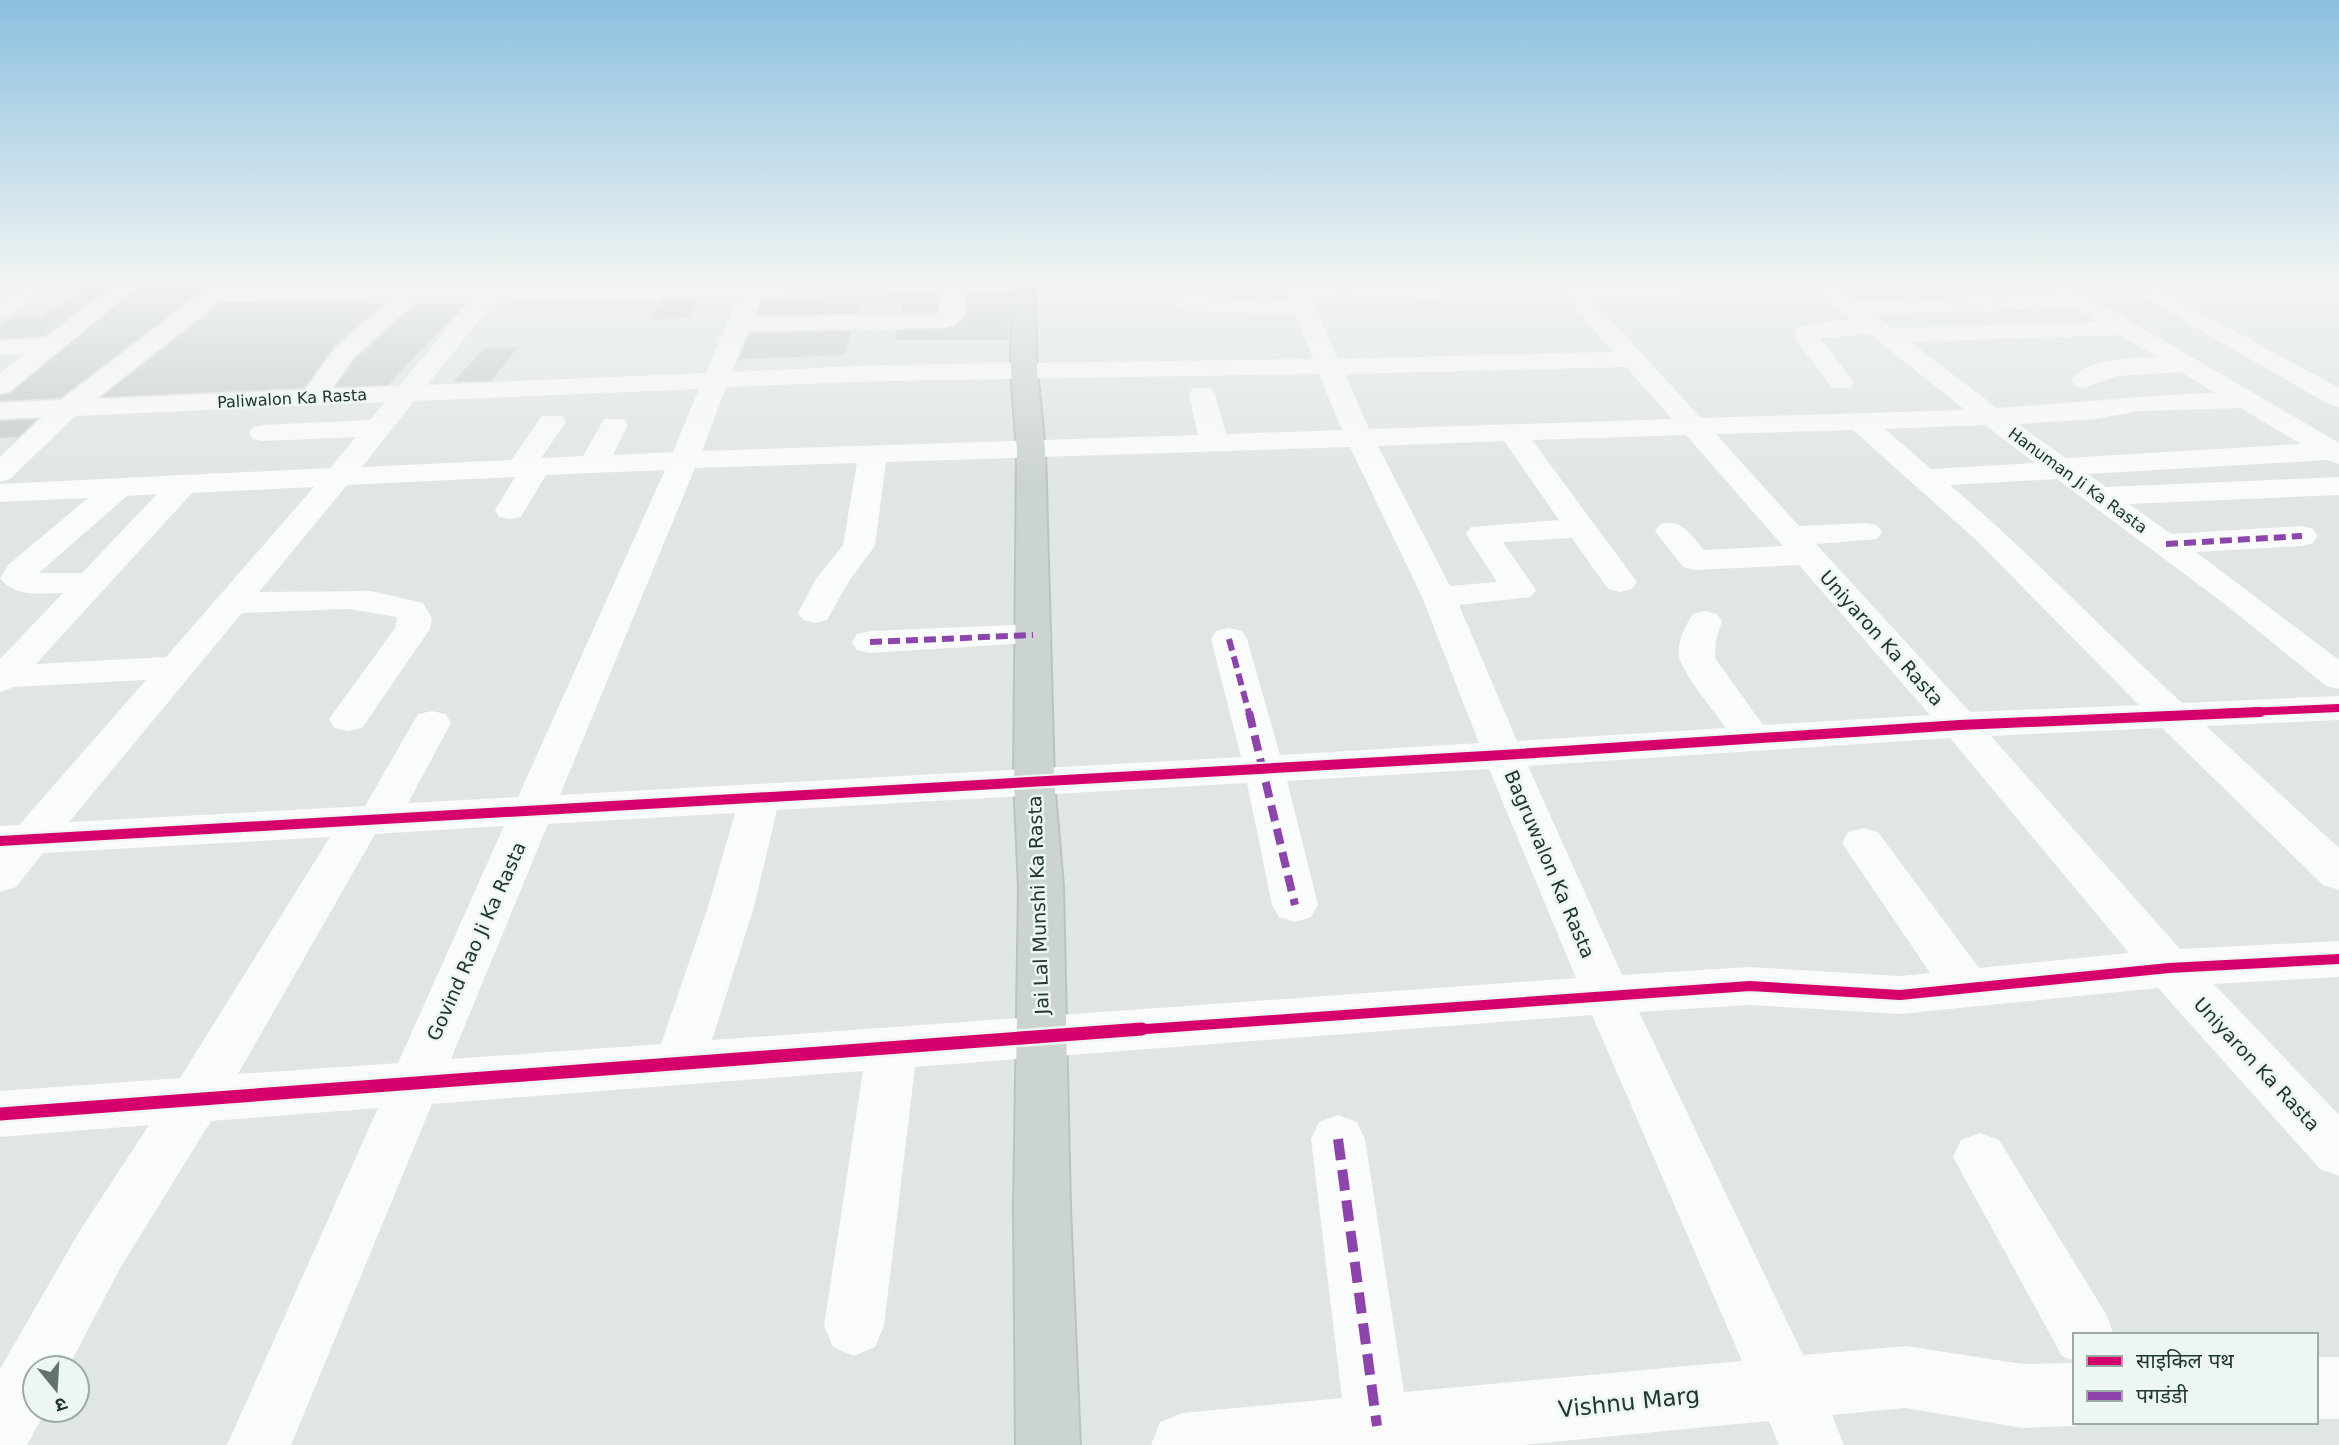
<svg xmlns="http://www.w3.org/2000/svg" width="2339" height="1445" font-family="'DejaVu Sans','Noto Sans Devanagari',sans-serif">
  <rect width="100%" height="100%" fill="#e0e6e3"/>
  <!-- building -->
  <g fill="#c7cdca" stroke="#c9cfcc" stroke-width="2">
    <path d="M 145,282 L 212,282 L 60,397 L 0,400 L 0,396 L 11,394 Z"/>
    <path d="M 244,282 L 444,282 L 441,285 L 242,284 Z"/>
    <path d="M 90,286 L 109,286 L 44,335 L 0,338 L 0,326 L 12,318 L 41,318 Z"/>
    <path d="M 1009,294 L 1007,339 L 897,339 L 898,331 L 955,328 L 968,314 L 968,295 Z"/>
    <path d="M 939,295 L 937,311 L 902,312 L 905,302 L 858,303 L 855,313 L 757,314 L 763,299 Z"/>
    <path d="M 697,300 L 687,317 L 651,318 L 662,301 Z"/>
    <path d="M 221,304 L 381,305 L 333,346 L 304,387 L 104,396 Z"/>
    <path d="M 416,305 L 463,305 L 388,384 L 337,386 L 355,360 Z"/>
    <path d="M 850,332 L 845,354 L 740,358 L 750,334 Z"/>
    <path d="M 516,348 L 491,380 L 455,381 L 485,349 Z"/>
    <path d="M 35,420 L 18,436 L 0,437 L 0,422 Z"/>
  </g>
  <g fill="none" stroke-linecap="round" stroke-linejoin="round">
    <defs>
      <path id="major" d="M 1012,282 L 1034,282 L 1037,371 L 1045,450 L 1054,781 L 1063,887 L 1070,1208 L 1080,1445 L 1016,1445 L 1014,1208 L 1019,887 L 1014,781 L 1017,450 L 1011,371 Z"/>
    </defs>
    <!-- major casing -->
    <use href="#major" stroke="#bbc3bf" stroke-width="4"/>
    <!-- minor -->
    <g fill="#fafbfb" fill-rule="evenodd">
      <path d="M 30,282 L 56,282 L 8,316 L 0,318 L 0,301 Z"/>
      <path d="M 118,282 L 143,282 L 9,392 L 0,394 L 0,373 L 24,354 L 0,355 L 0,341 L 45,338 Z"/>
      <path d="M 216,282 L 241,282 L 237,287 L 481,288 L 486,282 L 507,282 L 505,288 L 744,282 L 1034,284 L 1023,291 L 965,292 L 965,314 L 953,326 L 945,328 L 748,331 L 732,372 L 881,365 L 1313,359 L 1295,314 L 1184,311 L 1176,309 L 1172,304 L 1176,299 L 1184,297 L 1289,300 L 1282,282 L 1437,285 L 1448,292 L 1437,299 L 1343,295 L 1311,297 L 1338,359 L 1613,352 L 1553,282 L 1728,282 C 1716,301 1616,296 1590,297 L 1701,418 L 1965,410 L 1870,334 L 1820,338 L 1854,382 L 1850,388 L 1832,388 L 1796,340 L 1795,333 L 1798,328 L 1831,321 L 1852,320 L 1807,282 L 1832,282 L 1857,301 L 2053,295 L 2036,282 L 2063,282 L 2339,443 L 2339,464 L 2327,460 L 2088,474 L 2106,487 L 2339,477 L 2339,495 L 2129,504 L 2171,534 L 2302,526 L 2313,529 L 2318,536 L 2313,543 L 2302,546 L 2196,552 L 2339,660 L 2339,689 L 2326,686 L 2226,605 L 2057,479 L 1950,485 C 2031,554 2104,631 2182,703 L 2339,696 L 2339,720 L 2206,726 L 2339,848 L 2339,890 L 2323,885 L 2162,728 L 1991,736 L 2180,949 L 2339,941 L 2339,977 L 2214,984 L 2339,1115 L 2339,1176 L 2320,1169 L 2158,988 L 1900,1014 L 1750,1005 L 1639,1012 L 1803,1355 L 1906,1346 L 2022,1364 L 2075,1363 L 2075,1422 L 2083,1422 L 2075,1426 L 2022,1428 L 1906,1408 L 1832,1415 L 1844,1445 L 1779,1445 L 1769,1421 L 1522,1445 L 1151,1445 L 1160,1422 L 1183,1413 L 1342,1398 L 1311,1139 L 1319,1122 L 1338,1115 L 1357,1122 L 1365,1139 L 1404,1392 L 1742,1361 L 1592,1015 L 915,1067 L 884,1326 L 875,1347 L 854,1356 L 833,1347 L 824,1326 L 863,1071 L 432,1104 L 291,1445 L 227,1445 L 378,1108 L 211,1121 L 119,1270 L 68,1368 L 35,1368 L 35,1410 L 46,1410 L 27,1445 L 0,1445 L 0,1369 L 79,1232 L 149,1125 L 0,1137 L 0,1091 L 180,1078 L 330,837 L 43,853 L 16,887 L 0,892 L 0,826 L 19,825 L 146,680 L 14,687 L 0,692 L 0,659 L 63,593 C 42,593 14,598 0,578 L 8,565 L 88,498 L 0,502 L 0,484 L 330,468 L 356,437 L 263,441 L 253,439 L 249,433 L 253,427 L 263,425 L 370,420 L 385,402 L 75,416 L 10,479 L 0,482 L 0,457 L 42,417 L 0,419 L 0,403 L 61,400 ZM 942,292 L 939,314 L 753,317 L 761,296 ZM 738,297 L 706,373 L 427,385 L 494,302 ZM 220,301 L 388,302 L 335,348 L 305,390 L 96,399 ZM 415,302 L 469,302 L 399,386 L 332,389 L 353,358 ZM 2075,308 L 2097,322 L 1892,328 L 1874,314 ZM 2120,335 L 2157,357 C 2132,358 2087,357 2071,380 L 2075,386 L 2084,388 L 2117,376 L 2181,372 L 2215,393 C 2142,395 2070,404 1997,408 L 1910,342 ZM 1626,367 L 1672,419 L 1369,429 L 1345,374 ZM 1319,374 L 1342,430 L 1226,434 L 1215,394 L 1211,388 L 1193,388 L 1189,394 L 1198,435 L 702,451 L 726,387 L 881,381 ZM 699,389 L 673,452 L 613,455 L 628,425 L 624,419 L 604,419 L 583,456 L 541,458 L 566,422 L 562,416 L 542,416 L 511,460 L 362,467 L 414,401 ZM 2241,408 L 2301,444 L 2066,458 L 2018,424 L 2095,419 L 2139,411 ZM 1985,425 L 2035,463 L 1931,469 L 1885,429 ZM 1853,430 L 1976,540 L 2139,705 L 1970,712 L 1816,544 L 1877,539 L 1882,532 L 1877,525 L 1866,523 L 1799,526 L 1716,434 ZM 1686,435 L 1783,546 L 1704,550 C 1690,534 1683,519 1660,524 L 1655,531 L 1683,567 L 1695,570 L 1799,565 L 1930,715 L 1763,725 L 1715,658 L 1716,641 L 1722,621 L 1717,614 L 1705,611 L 1693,614 C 1685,625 1675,646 1680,660 C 1688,681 1712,708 1726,728 L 1517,741 L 1459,605 L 1531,597 L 1536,590 L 1503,542 L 1572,538 L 1608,589 L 1620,592 L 1632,589 L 1637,582 L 1532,440 ZM 1504,441 L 1559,520 L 1471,527 L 1466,534 L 1497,582 L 1450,586 L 1378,446 ZM 1350,447 L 1422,597 L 1479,743 L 1280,755 L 1247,639 L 1242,631 L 1229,628 L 1216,631 L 1211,639 L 1241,757 L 560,795 L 695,468 L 857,463 L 843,545 L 816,579 L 798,613 L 803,620 L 815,623 L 827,620 L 849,581 L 875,546 L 886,462 ZM 665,470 L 518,797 L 408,803 L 451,723 L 446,714 L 432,711 L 418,714 L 365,806 L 69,822 L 242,613 L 348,609 L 397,617 L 395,628 L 329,719 L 334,728 L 348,731 L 362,728 L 430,629 L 432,618 L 423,603 L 371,591 L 259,592 L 347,485 L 515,477 L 495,510 L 499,517 L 510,519 L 521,517 L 546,475 ZM 314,487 L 166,657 L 36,664 L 192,493 ZM 157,494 L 82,573 L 39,573 L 127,496 ZM 1950,738 L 2129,953 L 1979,968 L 1878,832 L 1863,828 L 1848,832 L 1842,843 L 1930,973 L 1900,976 L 1750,967 L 1622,975 L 1528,766 ZM 1489,769 L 1576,978 L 712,1040 L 754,907 L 777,810 L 1247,783 L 1272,905 L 1279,917 L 1295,922 L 1311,917 L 1318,905 L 1287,781 ZM 735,813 L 708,907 L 661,1044 L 451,1059 L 548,824 ZM 504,826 L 398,1063 L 238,1074 L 375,834 Z"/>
      <path d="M 2192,282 L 2218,282 L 2225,289 L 2214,296 L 2206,294 Z"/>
      <path d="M 2154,287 L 2339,388 L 2339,407 L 2330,405 L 2146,299 L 2143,294 L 2146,289 Z"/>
      <path d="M 1033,624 L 1045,628 L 1051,635 L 1045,642 L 870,653 L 857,650 L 852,642 L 857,634 L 870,631 Z"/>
      <path d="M 1980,1133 L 1999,1140 L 2106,1314 L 2114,1335 L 2075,1335 L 2075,1361 L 2062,1356 L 1953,1157 L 1961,1140 Z"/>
      <rect x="2316" y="1357" width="23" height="62"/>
    </g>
    <!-- major -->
    <use href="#major" fill="#ccd4d0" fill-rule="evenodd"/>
    <!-- quiet-far2 -->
    <g stroke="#8e44ad" stroke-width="6" stroke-dasharray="12 6" stroke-linecap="butt">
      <path d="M 2166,544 L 2302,536"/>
      <path d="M 1229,639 L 1249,713"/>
      <path d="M 870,642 L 1033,635"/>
    </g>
    <!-- quiet-far1 -->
    <path stroke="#8e44ad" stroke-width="8" stroke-dasharray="16 8" stroke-linecap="butt" d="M 1249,712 L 1295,905"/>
    <!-- quiet -->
    <path stroke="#8e44ad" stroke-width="10" stroke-dasharray="21 10" stroke-linecap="butt" d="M 1338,1139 L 1377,1426"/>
    <defs>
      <path id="cycleway-far2" d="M 2221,713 L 2339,708"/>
      <g id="cycleway-far1">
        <path d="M 0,841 L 1503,755 L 1960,725 L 2260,712"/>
        <path d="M 1118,1031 L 1750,986 L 1900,995 L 2169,968 L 2339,959"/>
      </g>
      <path id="cycleway" d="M 0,1114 L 1142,1029"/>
    </defs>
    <!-- cycleway-far2 casing -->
    <use href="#cycleway-far2" stroke="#edf6f1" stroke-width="11"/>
    <!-- cycleway-far1 casing -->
    <use href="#cycleway-far1" stroke="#edf6f1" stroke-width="14"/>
    <!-- cycleway casing -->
    <use href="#cycleway" stroke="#edf6f1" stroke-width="18"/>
    <!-- cycleway-far2 -->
    <use href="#cycleway-far2" stroke="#d6006c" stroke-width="8"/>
    <!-- cycleway-far1 -->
    <use href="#cycleway-far1" stroke="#d6006c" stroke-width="10"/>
    <!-- cycleway -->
    <use href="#cycleway" stroke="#d6006c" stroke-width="13"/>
  </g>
  <!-- sky -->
  <linearGradient id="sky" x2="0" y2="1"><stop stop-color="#8bc0e0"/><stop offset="0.58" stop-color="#f1f4f2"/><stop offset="1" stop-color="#f1f4f2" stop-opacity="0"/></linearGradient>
  <rect width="2339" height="484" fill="url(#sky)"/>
  <g text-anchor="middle" stroke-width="5" stroke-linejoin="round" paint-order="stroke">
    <!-- far-street labels -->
    <g font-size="16" fill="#20372e" stroke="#edf6f1">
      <text transform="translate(292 398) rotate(-3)" y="6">Paliwalon Ka Rasta</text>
      <text transform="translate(2078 480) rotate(36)" y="6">Hanuman Ji Ka Rasta</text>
    </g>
    <!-- street labels -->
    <g font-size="19" fill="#20372e" stroke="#edf6f1">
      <text transform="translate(1882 638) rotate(48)" y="7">Uniyaron Ka Rasta</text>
      <text transform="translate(1550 864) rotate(67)" y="7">Bagruwalon Ka Rasta</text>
      <text transform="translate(1038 905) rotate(-92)" y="7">Jai Lal Munshi Ka Rasta</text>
      <text transform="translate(476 941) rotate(-66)" y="7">Govind Rao Ji Ka Rasta</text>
      <text transform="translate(2257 1064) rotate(47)" y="7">Uniyaron Ka Rasta</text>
    </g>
    <!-- near-street labels -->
    <g font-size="23" fill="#20372e" stroke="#edf6f1">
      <text transform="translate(1629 1402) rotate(-6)" y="8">Vishnu Marg</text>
    </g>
  </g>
  <!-- legend -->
  <rect x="2073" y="1333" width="245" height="91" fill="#edf6f1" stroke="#9baaa3" stroke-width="2"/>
  <rect x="2087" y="1356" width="35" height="10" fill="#d6006c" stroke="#9baaa3" stroke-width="2"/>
  <text x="2136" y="1368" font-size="21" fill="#20372e">साइकिल पथ</text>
  <rect x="2087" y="1391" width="35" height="10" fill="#8e44ad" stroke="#9baaa3" stroke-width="2"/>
  <text x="2136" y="1403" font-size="21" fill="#20372e">पगडंडी</text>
  <!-- north arrow -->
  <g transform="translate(56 1389) rotate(162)"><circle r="33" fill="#edf6f1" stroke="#9baaa3" stroke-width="2"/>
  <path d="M0-5L12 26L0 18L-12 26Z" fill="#63746d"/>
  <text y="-10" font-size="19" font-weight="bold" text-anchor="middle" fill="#20372e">उ</text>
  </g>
</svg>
